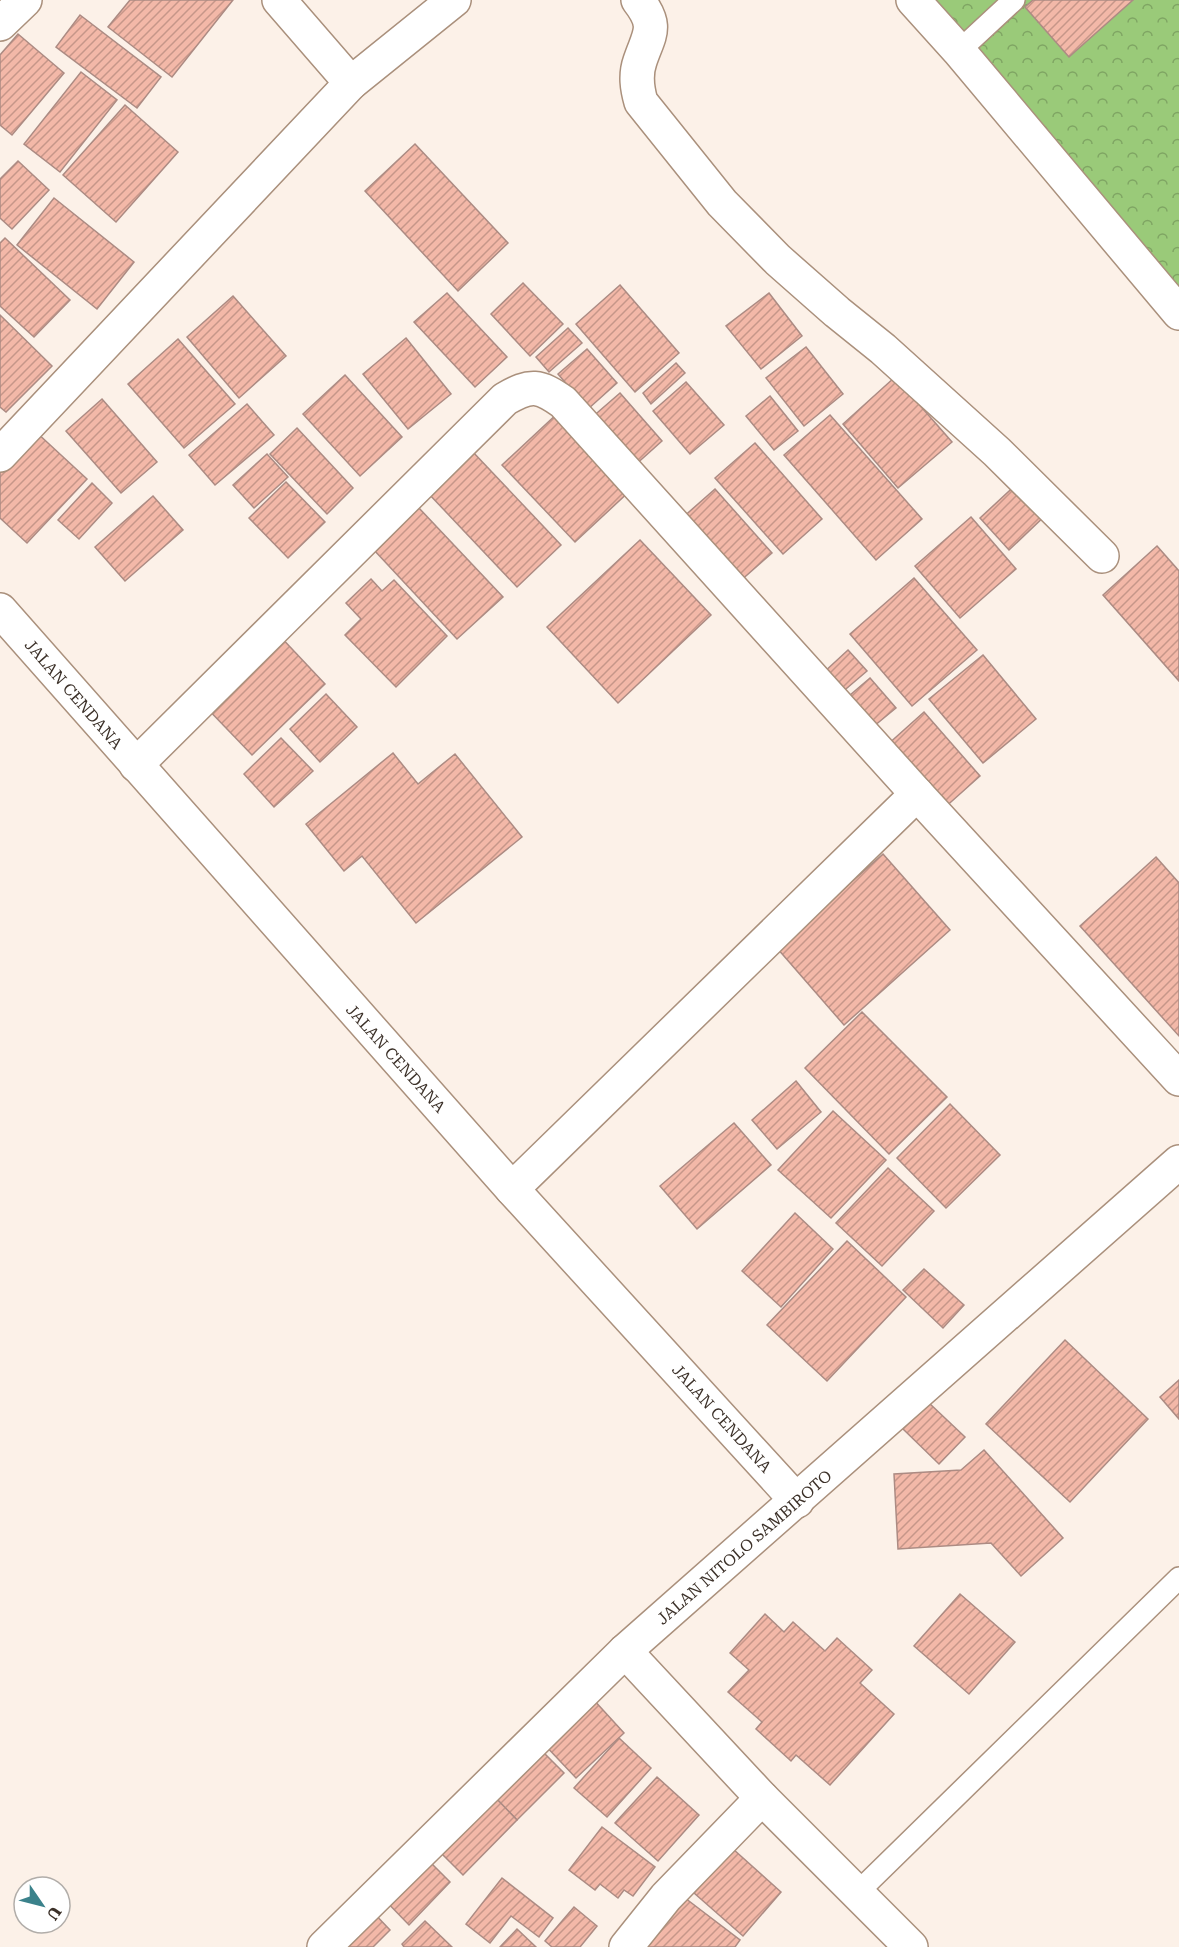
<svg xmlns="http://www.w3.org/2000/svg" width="1179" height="1947" font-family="'Roboto Serif',serif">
  <defs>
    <pattern id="forest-crowns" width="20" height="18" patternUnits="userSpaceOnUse" patternTransform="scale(1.5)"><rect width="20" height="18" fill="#9aca79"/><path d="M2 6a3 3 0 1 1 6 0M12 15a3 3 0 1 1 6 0" fill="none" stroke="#7fa563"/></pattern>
    <pattern id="building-hatch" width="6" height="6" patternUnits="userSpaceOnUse" patternTransform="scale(1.5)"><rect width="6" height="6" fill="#f3b8a8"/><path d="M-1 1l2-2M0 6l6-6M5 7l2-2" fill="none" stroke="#c69689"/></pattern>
  </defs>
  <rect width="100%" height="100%" fill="#fcf1e8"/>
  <!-- forest -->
  <path fill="url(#forest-crowns)" d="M 913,0 L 1179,0 L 1179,294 Z"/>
  <!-- building -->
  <g fill="url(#building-hatch)" stroke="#ac8b83" stroke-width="1.5">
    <path d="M 130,0 L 233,0 L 172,77 L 108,27 Z"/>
    <path d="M 1033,0 L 1133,0 L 1069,57 L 1025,7 Z"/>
    <path d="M 80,15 L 161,77 L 137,108 L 56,47 Z"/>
    <path d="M 18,34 L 64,73 L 12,135 L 0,125 L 0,55 Z"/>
    <path d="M 81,72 L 117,100 L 60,172 L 24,144 Z"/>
    <path d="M 125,105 L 178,152 L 116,222 L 63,175 Z"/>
    <path d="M 415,144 L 508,243 L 458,291 L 365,191 Z"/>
    <path d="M 18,161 L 49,190 L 12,229 L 0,218 L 0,179 Z"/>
    <path d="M 54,198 L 134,262 L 97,309 L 17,245 Z"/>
    <path d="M 5,238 L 70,300 L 34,337 L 0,306 L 0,243 Z"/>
    <path d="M 523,283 L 563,324 L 530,356 L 491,314 Z"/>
    <path d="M 620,285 L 679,353 L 635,392 L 576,324 Z"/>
    <path d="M 447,293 L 507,357 L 475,387 L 414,322 Z"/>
    <path d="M 769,293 L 802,336 L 761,369 L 726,326 Z"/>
    <path d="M 233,296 L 286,356 L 239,398 L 187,337 Z"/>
    <path d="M 0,315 L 52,366 L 6,412 L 0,407 Z"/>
    <path d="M 568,328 L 582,343 L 549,372 L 536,357 Z"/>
    <path d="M 406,338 L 451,394 L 408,429 L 363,374 Z"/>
    <path d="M 178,339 L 235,404 L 184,448 L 128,384 Z"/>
    <path d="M 806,347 L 843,394 L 804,426 L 766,378 Z"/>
    <path d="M 587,349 L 617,383 L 588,409 L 558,374 Z"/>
    <path d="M 676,363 L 685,373 L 651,404 L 643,393 Z"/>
    <path d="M 345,375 L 402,437 L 360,476 L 303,414 Z"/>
    <path d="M 895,377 L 952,442 L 898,488 L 843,424 Z"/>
    <path d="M 686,382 L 724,425 L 690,454 L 653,411 Z"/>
    <path d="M 620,393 L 662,441 L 633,467 L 590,419 Z"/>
    <path d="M 770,396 L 798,431 L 774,450 L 746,416 Z"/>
    <path d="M 102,399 L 157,462 L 121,493 L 66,431 Z"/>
    <path d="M 247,404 L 274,435 L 215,485 L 189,455 Z"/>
    <path d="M 560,411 L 633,488 L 575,542 L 502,465 Z"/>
    <path d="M 830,415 L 922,519 L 876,560 L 784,455 Z"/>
    <path d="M 297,428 L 353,488 L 327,514 L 270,454 Z"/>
    <path d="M 35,431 L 87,479 L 27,543 L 0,518 L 0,468 Z"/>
    <path d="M 755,443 L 822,519 L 783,554 L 715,478 Z"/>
    <path d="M 472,451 L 561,545 L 517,587 L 428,493 Z"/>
    <path d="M 267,454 L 288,477 L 254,508 L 233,485 Z"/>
    <path d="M 1020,481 L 1049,512 L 1009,550 L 980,518 Z"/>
    <path d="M 286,482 L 325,522 L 288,558 L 249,518 Z"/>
    <path d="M 92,483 L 112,503 L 79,539 L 58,520 Z"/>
    <path d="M 715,489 L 772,553 L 738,583 L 681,519 Z"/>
    <path d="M 153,496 L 183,530 L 125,581 L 95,547 Z"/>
    <path d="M 418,507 L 503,597 L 457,639 L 374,550 Z"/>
    <path d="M 971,517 L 1016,569 L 960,618 L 915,566 Z"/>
    <path d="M 640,540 L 711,615 L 618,703 L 547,627 Z"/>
    <path d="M 1157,546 L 1179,571 L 1179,681 L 1103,595 Z"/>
    <path d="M 914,578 L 977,650 L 912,706 L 850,634 Z"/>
    <path d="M 371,579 L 382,591 L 394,580 L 447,636 L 396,687 L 345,635 L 361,619 L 346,603 Z"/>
    <path d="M 276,632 L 325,684 L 252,755 L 202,703 Z"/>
    <path d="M 848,650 L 867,671 L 840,694 L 822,674 Z"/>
    <path d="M 983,655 L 1036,719 L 983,763 L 929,699 Z"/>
    <path d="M 870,678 L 896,708 L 868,731 L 843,701 Z"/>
    <path d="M 326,694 L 357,727 L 320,762 L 290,729 Z"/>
    <path d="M 924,712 L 980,776 L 942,810 L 886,746 Z"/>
    <path d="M 281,738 L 313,771 L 274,807 L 244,774 Z"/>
    <path d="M 393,753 L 418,784 L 455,754 L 522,837 L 416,923 L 362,856 L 344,871 L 306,824 Z"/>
    <path d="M 883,854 L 950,930 L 844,1025 L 777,948 Z"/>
    <path d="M 1156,857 L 1179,883 L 1179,1036 L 1080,926 Z"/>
    <path d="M 862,1012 L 947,1097 L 889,1154 L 805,1068 Z"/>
    <path d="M 796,1081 L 821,1112 L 777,1149 L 752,1120 Z"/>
    <path d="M 950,1104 L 1000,1155 L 946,1208 L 897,1158 Z"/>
    <path d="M 833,1111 L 886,1160 L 831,1218 L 778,1170 Z"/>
    <path d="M 734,1123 L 771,1165 L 697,1229 L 660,1186 Z"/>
    <path d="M 888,1168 L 934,1211 L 882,1266 L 836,1223 Z"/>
    <path d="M 795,1213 L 833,1249 L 781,1307 L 742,1271 Z"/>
    <path d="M 847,1241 L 906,1297 L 827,1381 L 767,1325 Z"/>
    <path d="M 924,1269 L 964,1305 L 943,1328 L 903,1290 Z"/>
    <path d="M 1065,1340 L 1148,1419 L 1070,1502 L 986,1424 Z"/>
    <path d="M 1179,1380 L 1179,1419 L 1160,1397 Z"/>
    <path d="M 928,1402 L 965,1437 L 939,1464 L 903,1429 Z"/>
    <path d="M 984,1450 L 1063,1538 L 1021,1576 L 991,1543 L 898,1549 L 894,1474 L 961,1470 Z"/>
    <path d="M 960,1594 L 1015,1642 L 969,1694 L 914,1646 Z"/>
    <path d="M 765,1614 L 784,1632 L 793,1622 L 825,1651 L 837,1638 L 872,1670 L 860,1683 L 894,1714 L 830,1785 L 796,1755 L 791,1761 L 756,1729 L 762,1722 L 728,1692 L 749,1670 L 730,1653 Z"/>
    <path d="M 592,1698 L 624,1733 L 576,1778 L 543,1743 Z"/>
    <path d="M 619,1738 L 651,1768 L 607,1817 L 574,1788 Z"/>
    <path d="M 537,1746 L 564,1773 L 517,1820 L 491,1793 Z"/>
    <path d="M 657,1777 L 699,1815 L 658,1861 L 615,1823 Z"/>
    <path d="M 491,1793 L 517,1820 L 463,1875 L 436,1848 Z"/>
    <path d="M 602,1827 L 655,1867 L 633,1896 L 624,1890 L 618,1898 L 600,1884 L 595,1890 L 569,1870 Z"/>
    <path d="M 733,1849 L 781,1892 L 743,1936 L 694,1893 Z"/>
    <path d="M 421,1853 L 450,1882 L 409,1925 L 380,1895 Z"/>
    <path d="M 502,1878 L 553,1918 L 539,1937 L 511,1916 L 490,1943 L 466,1924 Z"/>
    <path d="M 685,1898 L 740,1940 L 735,1947 L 635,1947 Z"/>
    <path d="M 574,1907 L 597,1926 L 580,1947 L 552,1947 L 545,1941 Z"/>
    <path d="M 370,1909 L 390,1930 L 373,1947 L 332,1947 Z"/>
    <path d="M 425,1921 L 452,1947 L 404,1947 L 402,1944 Z"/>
    <path d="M 517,1929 L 536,1947 L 500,1947 Z"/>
  </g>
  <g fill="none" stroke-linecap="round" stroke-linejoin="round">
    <defs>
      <g id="service">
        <path d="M 959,51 L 1014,0"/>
        <path d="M 857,1893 L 1179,1578"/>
      </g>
      <g id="minor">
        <path d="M 279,0 L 351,83"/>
        <path d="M 638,0 C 659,27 649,34 640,61 C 635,75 637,88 641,102 L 722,203 L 778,260 L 837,312 L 883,349 L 997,452 L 1102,556"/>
        <path d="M 913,0 L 959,51 L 1179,313"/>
        <path d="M 0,24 L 25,0"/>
        <path d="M 0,455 L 351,83 L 454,0"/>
        <path d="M 0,610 L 512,1189 L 797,1501"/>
        <path d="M 136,765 L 505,399 C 531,384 539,385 563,402 L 917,794 L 1179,1079"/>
        <path d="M 512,1189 L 917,794"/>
        <path d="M 625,1651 L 762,1798 L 911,1947"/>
        <path d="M 626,1947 L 666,1897 L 762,1798"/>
      </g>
      <path id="tertiary" d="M 324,1947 L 625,1651 L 1179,1162"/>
    </defs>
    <!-- service casing -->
    <use href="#service" stroke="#aa907c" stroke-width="24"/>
    <!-- minor casing -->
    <use href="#minor" stroke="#aa907c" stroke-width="36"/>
    <!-- tertiary casing -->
    <use href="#tertiary" stroke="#aa907c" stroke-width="36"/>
    <!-- service -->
    <use href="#service" stroke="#fff" stroke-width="21"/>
    <!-- minor -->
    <use href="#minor" stroke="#fff" stroke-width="33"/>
    <!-- tertiary -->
    <use href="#tertiary" stroke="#fff" stroke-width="33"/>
  </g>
  <g text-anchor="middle" stroke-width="4.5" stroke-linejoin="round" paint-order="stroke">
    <!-- street labels -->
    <g font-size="16" fill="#3c3129" stroke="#fff">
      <text transform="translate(74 694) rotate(49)" y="6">JALAN CENDANA</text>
      <text transform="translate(396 1058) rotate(48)" y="6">JALAN CENDANA</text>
      <text transform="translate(722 1418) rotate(48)" y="6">JALAN CENDANA</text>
      <text transform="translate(744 1547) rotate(-41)" y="6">JALAN NITOLO SAMBIROTO</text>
    </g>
  </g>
  <!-- north arrow -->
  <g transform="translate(42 1905) rotate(125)"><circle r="28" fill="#ffffff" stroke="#b1ada9" stroke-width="1.5"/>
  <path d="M0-4.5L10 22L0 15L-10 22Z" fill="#3b828b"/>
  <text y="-9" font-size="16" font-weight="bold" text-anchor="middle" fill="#3c3129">U</text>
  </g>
</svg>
